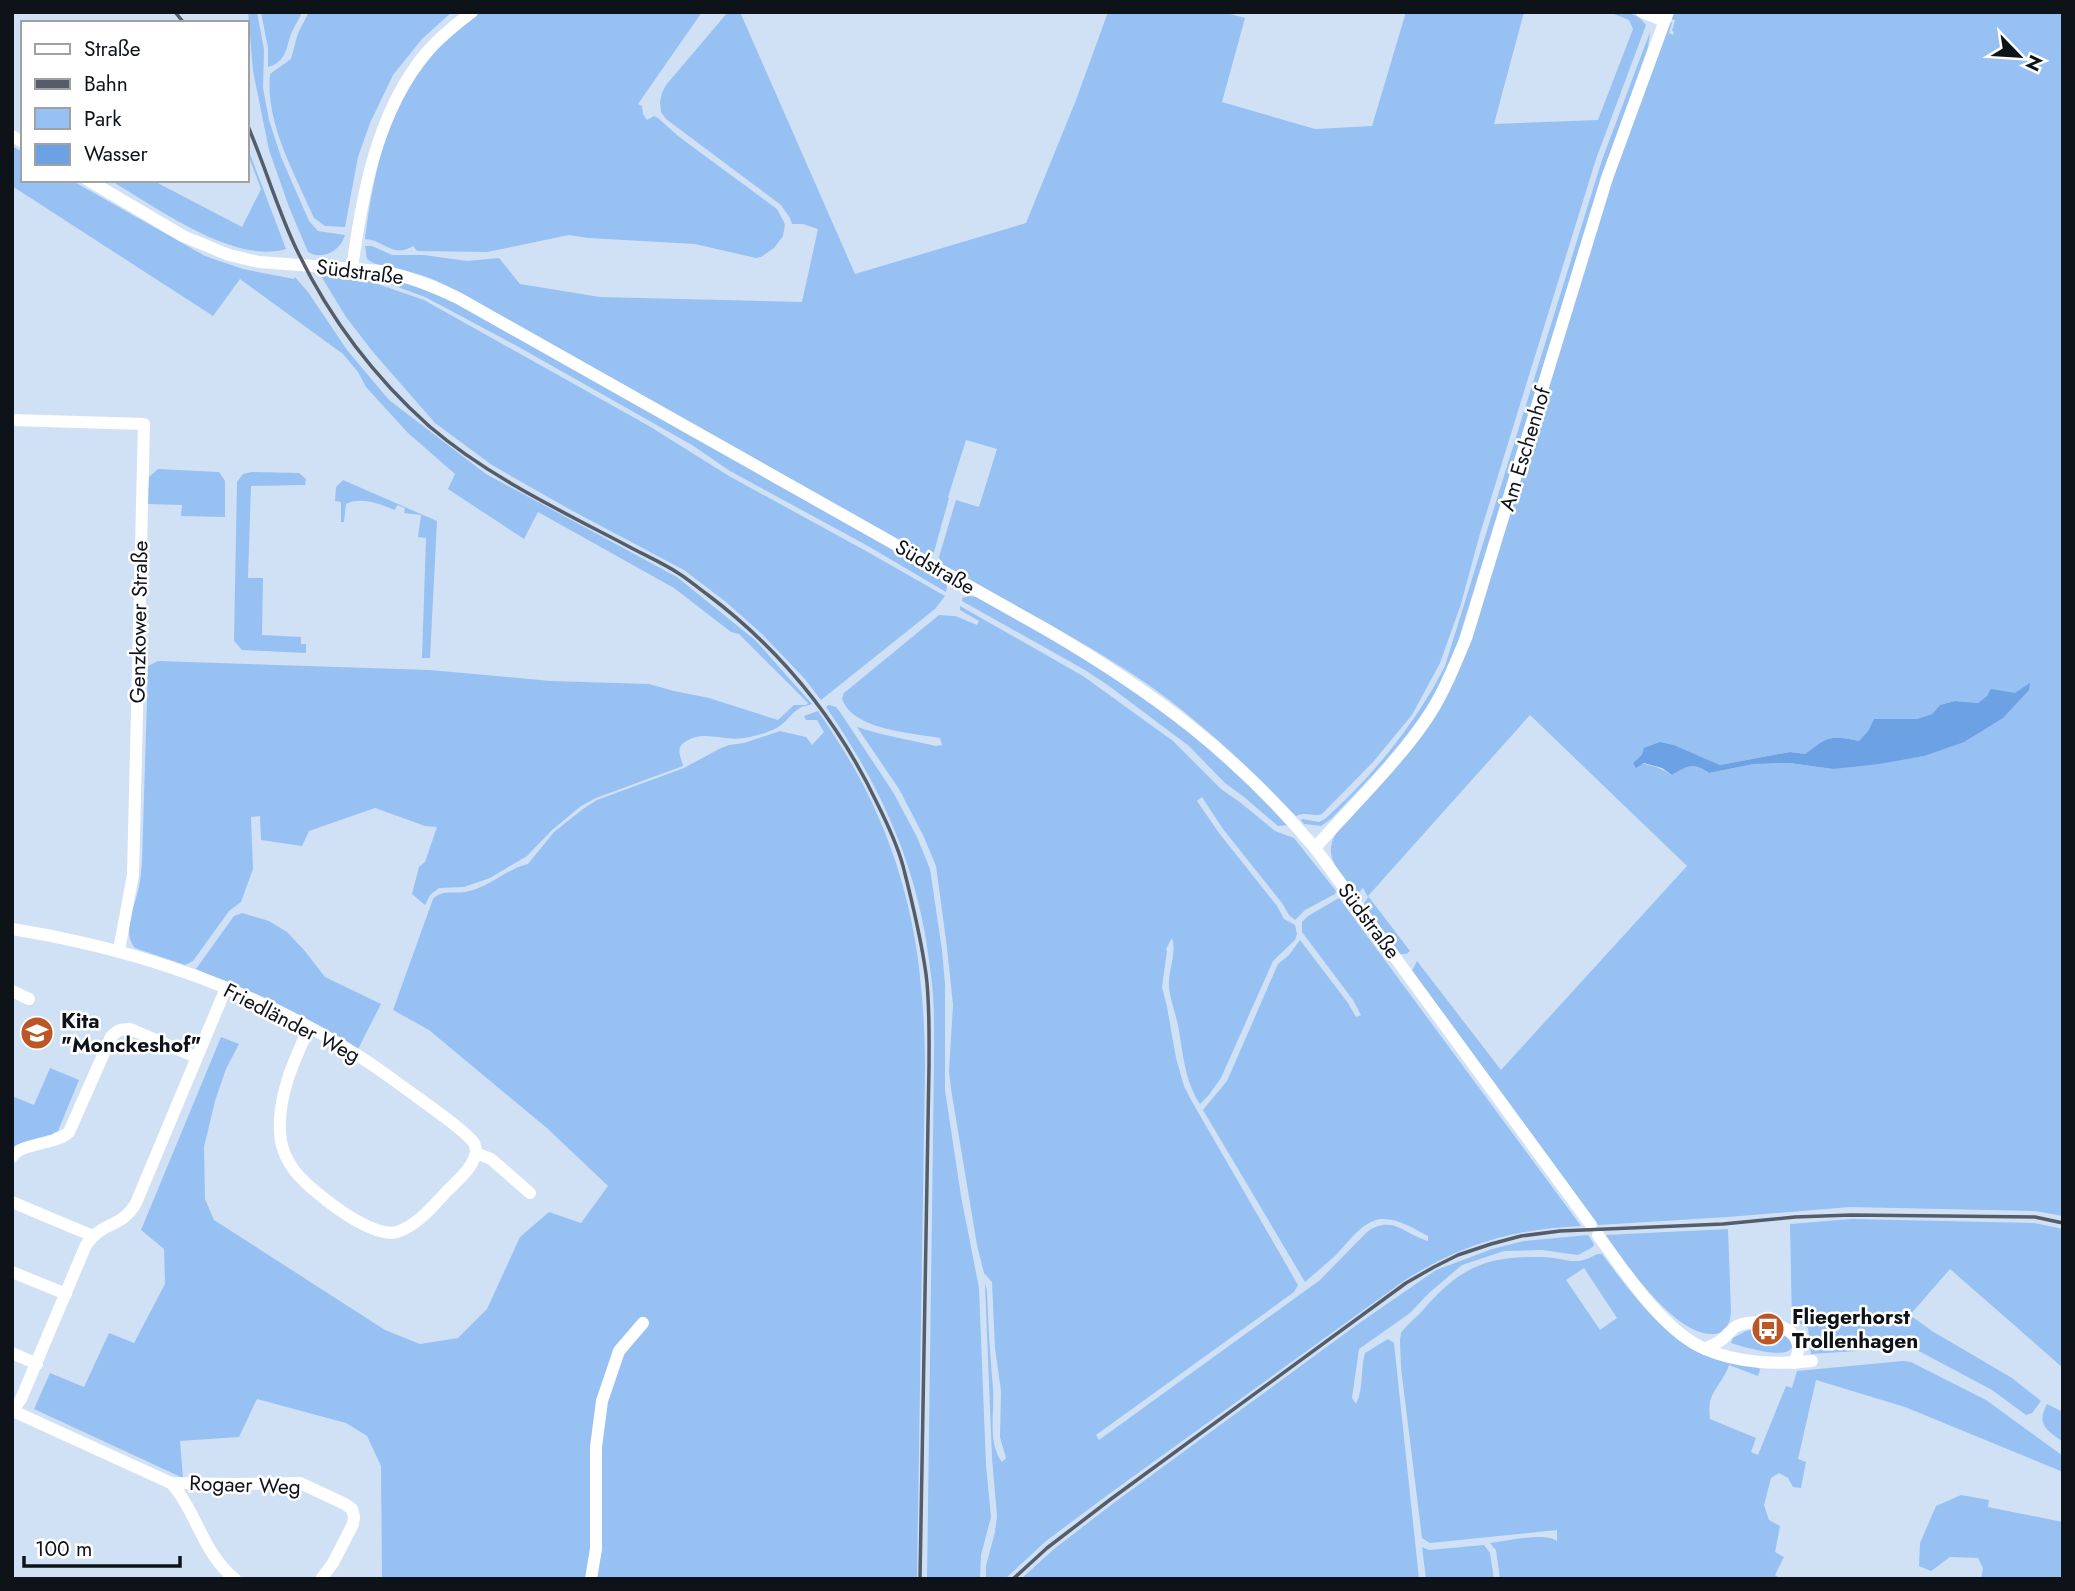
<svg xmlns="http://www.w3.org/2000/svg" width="2075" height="1591" font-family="Jost,sans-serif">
  <rect width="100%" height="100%" fill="#d1e1f5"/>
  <!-- green -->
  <g fill="#97c0f3" fill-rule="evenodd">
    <path d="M 248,12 L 257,12 L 264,50 L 263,88 L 269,120 L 281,157 L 309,221 L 318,231 L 345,235 C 341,250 323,261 308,252 L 289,207 L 269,150 L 253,71 Z"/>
    <path d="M 261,12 L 302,12 C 299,19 294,27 291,34 C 286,49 286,62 268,67 L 268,48 Z"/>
    <path d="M 309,12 L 452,12 L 422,39 L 393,75 L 370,123 L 358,157 L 345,227 L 325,226 L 314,218 C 295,174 265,123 270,74 L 291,59 L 298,33 Z"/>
    <path d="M 480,12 L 702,12 L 638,104 L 642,106 L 643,114 L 647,120 L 654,116 L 658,118 L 678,136 L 777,209 L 785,224 L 783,236 L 774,248 L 761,257 L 756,258 L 695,244 L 588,238 L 569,235 L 487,252 L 417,251 L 413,246 C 393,259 384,240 365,239 C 373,175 387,106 432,55 C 446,39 464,26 480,12 Z"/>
    <path d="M 728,12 L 740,12 L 855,274 L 1026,223 L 1076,100 L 1108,12 L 1223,12 L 1245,18 L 1222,102 L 1315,129 L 1372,126 L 1406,12 L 1524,12 L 1494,124 L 1598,120 L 1633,29 L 1629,20 L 1609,12 C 1624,12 1636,11 1646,25 L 1596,159 L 1479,537 L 1461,604 L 1440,663 L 1412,715 L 1373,762 L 1322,814 C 1313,817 1307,811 1296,816 C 1248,766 1197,718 1140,679 C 1077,637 1008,602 942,565 L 939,557 L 956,500 L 979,507 L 997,449 L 966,440 L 948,497 L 949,498 L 934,552 L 929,557 L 463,294 C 451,288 439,281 427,277 C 411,271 377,268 367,259 L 365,246 L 372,246 L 392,255 L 424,255 L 467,261 L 499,258 L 520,284 L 600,297 L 802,302 L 818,229 L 803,224 L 792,224 L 790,218 L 781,205 L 666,119 L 661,112 L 660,102 L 662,93 L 666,85 Z"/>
    <path d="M 1673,12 L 2063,12 L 2063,1216 L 2035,1211 L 1850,1207 L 1728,1217 L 1598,1225 L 1412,971 L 1417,961 L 1501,1070 L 1687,866 L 1530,715 L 1368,896 L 1410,951 L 1406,954 L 1400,954 L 1364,904 L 1368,897 L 1363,888 L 1357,894 C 1348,881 1329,865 1331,848 C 1333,829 1353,813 1365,800 C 1388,775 1413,751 1432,722 C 1449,697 1460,668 1472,640 L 1611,180 L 1670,21 L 1672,23 L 1669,33 L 1673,35 L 1674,32 L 1672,31 L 1675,20 L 1670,19 ZM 2030,684 L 1924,756 L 1833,769 L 1789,763 L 1754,764 L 1709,773 C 1693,762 1687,766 1672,775 C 1659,767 1647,763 1633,763 L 1660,742 L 1674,745 L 1720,765 L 1790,752 L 1805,754 C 1828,736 1830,735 1859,741 L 1868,731 L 1874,719 L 1917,719 L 1932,714 L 1940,705 L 1955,701 L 1978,703 C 1991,693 1999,689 2015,694 Z"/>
    <path d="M 1650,32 L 1648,47 L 1601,178 L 1455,651 C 1428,721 1382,765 1332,818 L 1321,826 L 1304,824 L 1301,820 L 1303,819 L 1319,822 L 1325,819 C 1373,776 1416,723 1445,666 L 1602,160 Z"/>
    <path d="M 12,146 L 23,152 L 23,180 L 71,180 L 205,256 L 243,269 L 294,279 L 295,277 L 308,292 L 347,350 L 389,400 L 486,474 L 677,577 L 755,640 L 812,704 C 807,706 801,706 797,710 C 791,714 787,721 781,725 C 772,732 756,736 744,738 C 722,742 705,729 685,742 C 675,748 681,757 683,766 L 596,798 L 581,806 L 552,830 L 527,856 L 490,878 L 464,887 L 439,888 L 430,895 L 425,905 L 412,894 L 419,867 L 425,862 L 437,827 L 425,826 L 375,808 L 309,831 L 302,846 L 261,840 L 260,816 L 251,817 L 253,869 L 241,902 L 229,911 L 193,961 L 185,965 L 135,948 C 121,932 136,904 139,886 C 141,878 141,870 142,862 L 148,666 L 158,661 L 430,670 L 551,681 L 649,684 L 674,691 L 709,698 L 778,720 L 794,705 L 806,705 L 808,703 L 739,634 L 731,632 L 674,588 L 538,512 L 524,539 L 448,489 L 455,474 L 408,433 L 366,387 L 358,372 L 343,354 L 240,279 L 213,316 L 12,186 Z"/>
    <path d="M 247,146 L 286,249 C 234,265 154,206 110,180 L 152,180 L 242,227 L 261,189 L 247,152 Z"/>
    <path d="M 321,276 L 344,276 L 366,280 L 424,300 L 649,426 L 729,476 L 866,551 L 945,596 L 935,609 L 821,700 L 804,678 L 762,634 L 726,602 L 684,570 L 569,509 L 492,465 L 435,423 L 373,352 L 346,317 Z"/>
    <path d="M 372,276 L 399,279 L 456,302 L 943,577 L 947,585 L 946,592 L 868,546 L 730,471 L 692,445 L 517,346 L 425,297 L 373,278 Z"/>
    <path d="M 158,469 L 219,472 L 225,481 L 225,517 L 181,516 L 182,505 L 147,504 L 149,477 Z"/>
    <path d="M 252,472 L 299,473 L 306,479 L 305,485 L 302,485 L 251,486 L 248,578 L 263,578 L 262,635 L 301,637 L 301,644 L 306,644 L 306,653 L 242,650 L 234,641 L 237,482 L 243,474 Z"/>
    <path d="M 343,480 L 437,521 L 430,658 L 422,658 L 426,538 L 418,537 L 421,515 L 404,513 L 405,508 L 397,505 L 395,510 C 380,504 361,496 346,504 L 344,522 L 341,522 L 341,502 L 335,501 L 336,487 Z"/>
    <path d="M 970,596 L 976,597 C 1042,634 1109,670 1169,715 C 1213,748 1251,786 1288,825 L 1278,826 L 1244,797 L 1225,783 L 1189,746 L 1109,686 L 1085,670 L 962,601 L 962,598 Z"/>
    <path d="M 960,606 L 1083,676 L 1173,741 L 1221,789 L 1241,803 L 1275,831 L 1294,838 L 1336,891 L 1335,894 L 1305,910 L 1295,920 L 1289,915 L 1282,903 L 1223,829 L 1202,797 L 1197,801 L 1219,833 L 1277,906 L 1284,919 L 1295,925 L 1297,934 L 1295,940 L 1273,961 L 1221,1078 L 1208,1096 L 1200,1104 C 1184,1080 1183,1052 1178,1025 C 1175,1012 1170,999 1169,987 C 1168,970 1177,954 1172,938 L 1166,949 L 1167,951 L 1162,987 L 1167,1007 L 1176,1058 L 1184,1086 L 1191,1100 L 1298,1285 L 1294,1292 L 1096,1435 L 1099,1440 L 1320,1280 L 1367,1232 C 1393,1214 1405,1235 1428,1241 L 1428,1236 C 1413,1228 1398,1218 1381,1219 C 1362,1221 1347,1244 1335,1256 C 1325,1265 1315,1273 1305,1282 L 1203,1110 L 1227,1081 L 1278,964 L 1289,955 L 1300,940 L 1348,1003 L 1356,1017 L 1361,1015 L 1353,1000 L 1302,932 L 1302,922 L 1308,916 L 1339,898 L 1581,1226 C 1513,1229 1463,1244 1405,1280 L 1109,1494 L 1046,1541 L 1005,1579 L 986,1579 L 986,1566 L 995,1532 L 997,1516 L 992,1458 L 985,1284 L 987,1290 C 988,1323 990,1355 993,1388 C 995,1412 987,1442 1002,1462 L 1006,1458 L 1000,1437 L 1001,1391 L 995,1348 L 992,1282 L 984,1273 L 977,1245 L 951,1089 L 949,1071 L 953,1005 L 947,948 L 936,866 L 923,835 L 899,789 L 857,727 L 881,734 L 936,746 L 942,745 L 940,738 C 913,733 851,730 842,698 L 844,693 L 939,615 L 955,616 L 977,625 L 979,621 L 960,610 Z"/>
    <path d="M 829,705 L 836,707 L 840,712 L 893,792 L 917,837 L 930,869 L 942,950 L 945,983 L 945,1090 L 961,1196 L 979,1288 L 986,1465 L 991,1517 L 981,1555 L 980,1579 L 927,1579 L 934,1066 C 934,1035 935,1005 931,975 C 920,872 884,791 826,707 Z"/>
    <path d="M 818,711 C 832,732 846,753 858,775 C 909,870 924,958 925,1065 L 917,1579 L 382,1579 L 381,1466 L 367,1436 L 346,1423 L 257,1399 L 239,1437 L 180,1441 L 183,1478 L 34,1409 L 50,1373 L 84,1387 L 109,1333 L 134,1343 L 165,1284 L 164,1249 L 141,1230 L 221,1037 L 239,1044 L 226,1069 L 215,1101 L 204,1147 L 205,1199 L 214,1220 L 385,1330 L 420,1344 L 458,1338 L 487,1309 L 520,1237 L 549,1212 L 581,1223 L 608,1186 L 548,1129 L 429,1030 L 393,1010 L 433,899 C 443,889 452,894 465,892 C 489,888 506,869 528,864 L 554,832 L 583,809 L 597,800 L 684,768 L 719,749 L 729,745 L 744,743 L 780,731 L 806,737 L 812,745 L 824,732 L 817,720 L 806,720 L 804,716 Z"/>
    <path d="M 242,913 L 269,921 L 287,932 L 304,950 L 325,977 L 381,1004 L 358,1049 C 305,1020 252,992 196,969 L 234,916 Z"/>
    <path d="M 50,1068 L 79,1080 L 58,1131 L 53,1133 L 53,1137 L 12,1150 L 12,1096 L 34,1105 Z"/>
    <path d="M 1852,1219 L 2034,1223 L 2063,1229 L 2063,1368 L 1950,1269 L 1910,1315 L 1932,1331 L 2012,1378 L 2041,1401 L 2032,1413 L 2026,1415 L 1992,1390 L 1917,1350 L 1905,1348 L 1811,1354 L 1808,1328 L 1799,1323 L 1792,1323 L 1790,1224 Z"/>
    <path d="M 1728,1229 L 1731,1311 C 1730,1323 1727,1333 1714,1334 C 1675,1337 1626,1263 1605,1235 Z"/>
    <path d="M 1588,1235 L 1594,1244 L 1593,1247 L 1578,1255 L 1542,1250 L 1504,1251 L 1462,1265 L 1429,1293 L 1410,1313 L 1359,1349 L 1352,1398 L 1356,1404 C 1364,1388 1360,1370 1365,1353 L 1388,1339 L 1394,1343 L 1419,1579 L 1021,1579 L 1054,1549 L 1115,1502 L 1358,1324 L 1436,1270 L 1492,1249 L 1524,1241 Z"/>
    <path d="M 1597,1254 L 1602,1254 C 1626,1286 1663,1337 1700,1353 C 1717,1361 1740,1362 1758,1366 L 1760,1370 L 1758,1376 L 1729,1365 C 1721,1388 1706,1391 1710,1419 L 1756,1438 L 1751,1452 L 1758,1455 L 1786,1386 L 1792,1388 L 1797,1371 L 1903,1361 L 1911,1362 L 1986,1400 L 2063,1456 L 2063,1472 L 1905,1407 L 1816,1380 L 1798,1459 L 1806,1462 L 1801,1488 L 1793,1487 L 1788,1478 L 1779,1473 L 1771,1478 L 1764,1505 L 1769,1520 L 1780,1526 L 1775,1552 L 1784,1557 L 1775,1575 L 1780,1579 L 1500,1579 L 1496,1550 L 1490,1543 C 1506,1541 1545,1532 1557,1541 L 1557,1530 L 1430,1543 L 1422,1538 L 1401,1368 L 1400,1340 L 1401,1333 C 1407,1324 1416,1318 1423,1310 C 1459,1268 1486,1256 1541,1257 C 1565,1257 1574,1268 1597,1254 ZM 1584,1268 L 1617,1318 L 1600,1330 L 1566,1280 Z"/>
    <path d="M 1755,1329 L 1764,1329 L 1764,1335 L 1770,1336 L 1771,1330 L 1789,1338 L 1793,1342 C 1792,1347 1793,1348 1788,1351 C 1778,1357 1742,1347 1731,1343 L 1733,1338 L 1746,1331 Z"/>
    <path d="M 2047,1404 L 2063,1412 L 2063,1442 C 2047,1430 2036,1425 2047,1404 Z"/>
    <path d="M 1961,1495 L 1989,1500 L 1988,1507 L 2063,1522 L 2063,1579 L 1981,1579 L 1983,1568 L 1978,1558 L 1950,1557 L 1931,1571 L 1919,1566 L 1920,1543 L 1936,1506 Z"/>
    <path d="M 1484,1545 L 1490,1553 L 1494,1579 L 1426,1579 L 1422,1547 L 1429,1550 Z"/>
  </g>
  <!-- water -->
  <path fill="#6ca1e3" d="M 2030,683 L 2029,690 L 2003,718 L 1964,742 L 1924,756 L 1879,764 L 1833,769 L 1789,763 L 1754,764 L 1709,773 C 1693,762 1687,766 1672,775 L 1662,768 L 1644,763 L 1636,768 L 1633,763 L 1642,755 L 1644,748 L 1660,742 L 1674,745 L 1720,765 L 1790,752 L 1805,754 C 1828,736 1830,735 1859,741 L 1868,731 L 1874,719 L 1917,719 L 1932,714 L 1940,705 L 1955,701 L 1978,703 L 1987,696 L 1991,689 L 2015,693 Z"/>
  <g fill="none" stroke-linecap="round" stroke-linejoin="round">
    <!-- minor -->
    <g stroke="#fff" stroke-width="12">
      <path d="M 1642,12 L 1664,21"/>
      <path d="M 12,136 L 23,142"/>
      <path d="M 88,180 L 183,236 L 229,255 L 259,262 L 381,271 C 409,276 433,286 458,298 L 1047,630 C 1153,692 1235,753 1315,848 L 1591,1225"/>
      <path d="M 352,269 C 362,194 377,111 427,52 C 440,37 456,24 472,12"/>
      <path d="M 12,420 L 144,424 L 133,875 L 119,950"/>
      <path d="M 1315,848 C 1352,806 1394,766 1425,721 C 1443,695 1454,666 1466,638 L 1607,178 L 1668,12"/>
      <path d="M 12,929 C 138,949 261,992 368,1062 C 386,1074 403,1087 420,1099 C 431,1107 468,1133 474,1143 C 476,1147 476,1149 476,1153 L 491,1159 L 530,1193"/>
      <path d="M 12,991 L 29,999"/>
      <path d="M 309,1028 C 293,1062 275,1102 281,1141 C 283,1152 288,1162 294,1170 C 310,1191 371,1239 397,1232 C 417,1226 434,1205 447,1191 C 458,1180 472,1169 476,1153"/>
      <path d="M 12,1157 C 21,1142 54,1146 69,1132 L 111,1037 C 117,1030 121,1029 130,1029 L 196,1057"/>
      <path d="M 12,1202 L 93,1236"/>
      <path d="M 1598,1235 C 1624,1271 1663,1331 1705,1349 C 1737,1363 1778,1365 1812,1361"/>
      <path d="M 12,1272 L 66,1294"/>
      <path d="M 1705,1349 C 1710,1346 1716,1344 1720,1341 C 1726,1337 1731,1329 1737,1326 C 1761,1316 1813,1326 1794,1363"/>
      <path d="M 12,1353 L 37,1364"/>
      <path d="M 12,1411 L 21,1399 L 86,1245 C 102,1221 121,1229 136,1203 L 226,988"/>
      <path d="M 13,1411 L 171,1483 L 232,1484 L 300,1483 L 345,1504 L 352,1509 L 354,1517 L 353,1524 L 333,1563 L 321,1579"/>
      <path d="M 171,1483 C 197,1512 203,1554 235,1579"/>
      <path d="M 591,1579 L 596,1549 L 596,1447 L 602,1401 L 619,1351 L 643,1323"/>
    </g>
    <!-- rail -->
    <g stroke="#545d69" stroke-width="3.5">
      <path d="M 175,12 L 184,23"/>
      <path d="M 247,124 C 264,163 276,205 294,244 C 326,313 372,375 429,426 C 486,475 557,509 624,544 C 642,554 661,562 678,573 C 688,579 698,588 708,595 C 781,650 838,721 877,803 C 887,823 897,844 903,866 C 912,901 921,938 926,974 C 930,1005 929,1036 929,1066 L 920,1579"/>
      <path d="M 1013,1579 L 1047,1548 L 1111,1499 L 1406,1283 L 1434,1267 L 1458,1255 L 1491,1244 L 1521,1236 L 1560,1231 L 1723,1224 L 1795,1217 L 1851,1215 L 2035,1217 L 2063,1223"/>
    </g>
  </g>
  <!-- icons -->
  <defs>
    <symbol id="school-disc" viewBox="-11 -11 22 22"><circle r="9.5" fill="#bc5725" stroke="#fff"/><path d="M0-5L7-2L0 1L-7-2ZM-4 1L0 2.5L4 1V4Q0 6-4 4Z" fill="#fff"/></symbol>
    <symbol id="bus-disc" viewBox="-11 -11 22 22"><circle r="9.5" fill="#bc5725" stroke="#fff"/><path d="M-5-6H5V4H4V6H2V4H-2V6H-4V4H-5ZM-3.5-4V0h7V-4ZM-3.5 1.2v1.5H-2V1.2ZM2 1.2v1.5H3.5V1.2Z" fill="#fff"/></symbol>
  </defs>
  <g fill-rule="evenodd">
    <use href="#school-disc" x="18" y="1014" width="38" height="38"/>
    <use href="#bus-disc" x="1749" y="1310" width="38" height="38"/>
  </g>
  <g text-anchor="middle" stroke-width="5" stroke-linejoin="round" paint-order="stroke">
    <!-- street labels -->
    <g font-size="21" fill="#0e131a" stroke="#fff">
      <text transform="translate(360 272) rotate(7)" y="7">Südstraße</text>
      <text transform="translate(1525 449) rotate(-73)" y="7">Am Eschenhof</text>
      <text transform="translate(935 567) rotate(30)" y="7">Südstraße</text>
      <text transform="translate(139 622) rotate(-89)" y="7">Genzkower Straße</text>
      <text transform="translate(1369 921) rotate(53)" y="7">Südstraße</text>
      <text transform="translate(292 1023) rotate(27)" y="7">Friedländer Weg</text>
      <text transform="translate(245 1485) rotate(2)" y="7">Rogaer Weg</text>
    </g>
    <!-- poi labels -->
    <g font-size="21" font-weight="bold" fill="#0e131a" stroke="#fff" text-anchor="start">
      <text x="61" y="1028">Kita<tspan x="61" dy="24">"Monckeshof"</tspan></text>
      <text x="1792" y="1324">Fliegerhorst<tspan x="1792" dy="24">Trollenhagen</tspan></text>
    </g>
  </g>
  <!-- border -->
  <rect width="2075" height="1591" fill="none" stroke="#0e131a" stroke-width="28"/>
  <!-- legend -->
  <rect x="21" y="21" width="228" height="161" fill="#ffffff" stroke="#9fa1a3" stroke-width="2"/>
  <rect x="35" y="44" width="35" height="10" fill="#ffffff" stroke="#9fa1a3" stroke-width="2"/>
  <text x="84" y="56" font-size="21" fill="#0e131a">Straße</text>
  <rect x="35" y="79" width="35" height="10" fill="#545d69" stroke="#9fa1a3" stroke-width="2"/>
  <text x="84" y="91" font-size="21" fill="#0e131a">Bahn</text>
  <rect x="35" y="108" width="35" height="21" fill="#97c0f3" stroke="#9fa1a3" stroke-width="2"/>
  <text x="84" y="126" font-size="21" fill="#0e131a">Park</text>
  <rect x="35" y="144" width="35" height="21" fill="#6ca1e3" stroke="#9fa1a3" stroke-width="2"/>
  <text x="84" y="161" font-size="21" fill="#0e131a">Wasser</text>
  <!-- north arrow -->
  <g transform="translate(2019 56) rotate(115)" stroke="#ffffff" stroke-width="5" paint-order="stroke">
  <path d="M0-5L12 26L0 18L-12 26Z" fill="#0e131a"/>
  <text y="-10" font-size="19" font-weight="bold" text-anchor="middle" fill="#0e131a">N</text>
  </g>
  <!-- scale -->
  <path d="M24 1556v10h156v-10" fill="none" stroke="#0e131a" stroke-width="3.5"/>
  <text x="35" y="1556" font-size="21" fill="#0e131a" stroke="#ffffff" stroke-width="5" paint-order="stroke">100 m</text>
</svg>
